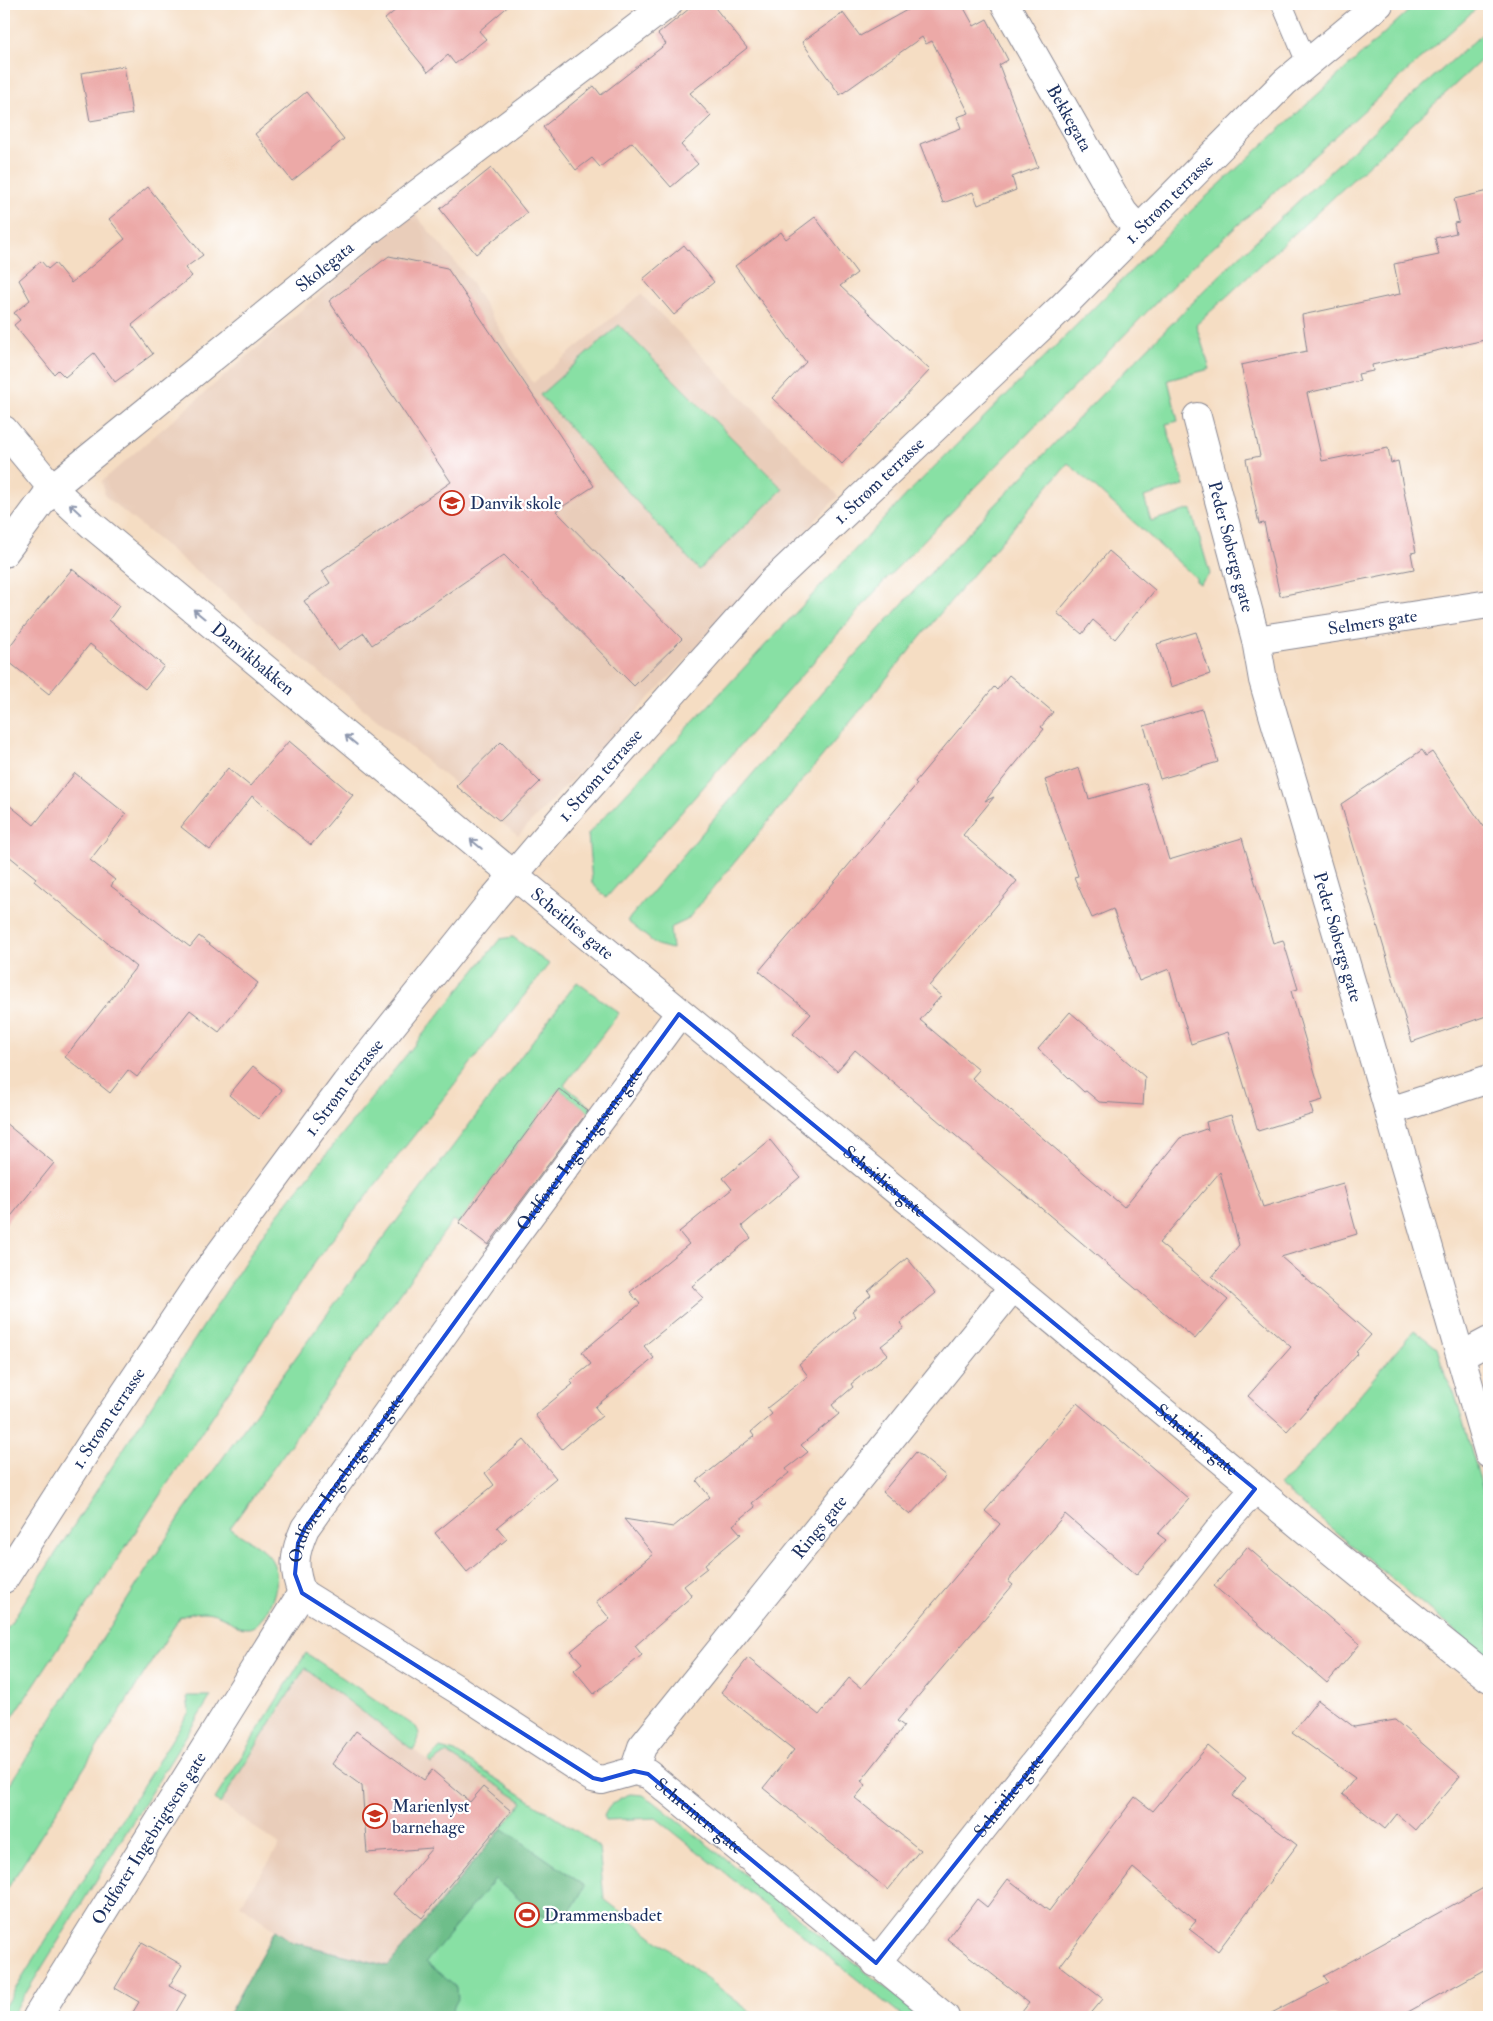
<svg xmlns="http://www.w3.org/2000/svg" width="1493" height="2021" font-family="'IM FELL Double Pica',serif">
  <rect width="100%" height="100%" fill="#fff"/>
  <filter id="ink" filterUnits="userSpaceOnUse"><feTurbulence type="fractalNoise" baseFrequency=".02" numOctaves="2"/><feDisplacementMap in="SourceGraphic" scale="10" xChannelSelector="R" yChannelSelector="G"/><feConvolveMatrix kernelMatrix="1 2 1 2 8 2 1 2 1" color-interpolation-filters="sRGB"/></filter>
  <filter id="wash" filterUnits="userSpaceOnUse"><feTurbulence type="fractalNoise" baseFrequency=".0096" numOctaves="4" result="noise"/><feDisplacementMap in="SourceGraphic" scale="20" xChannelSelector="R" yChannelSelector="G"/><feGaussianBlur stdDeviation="1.12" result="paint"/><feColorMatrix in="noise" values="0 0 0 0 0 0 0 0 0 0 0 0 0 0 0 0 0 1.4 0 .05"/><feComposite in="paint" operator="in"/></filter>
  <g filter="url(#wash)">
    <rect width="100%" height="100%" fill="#f5ddc3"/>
    <!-- built -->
    <g fill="#e9cdba">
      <path d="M 414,213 L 469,279 L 533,383 L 641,294 L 838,496 L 722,622 L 518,836 L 105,496 L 102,481 Z"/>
      <path d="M 305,1668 L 431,1763 L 447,1753 L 523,1801 L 388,1966 L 292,1942 L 240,1905 L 280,1845 L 221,1804 Z"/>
    </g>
    <!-- green -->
    <g fill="#88e0a4" stroke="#528881">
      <path d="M 1416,4 L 1481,4 L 1183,275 L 887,578 L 606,898 L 592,883 L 588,834 L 911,490 L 1195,207 Z"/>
      <path d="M 1489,28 L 1489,53 L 1196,325 L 1210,369 L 1168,380 L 1178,421 L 1166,424 L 1184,485 L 1144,497 L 1151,521 L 1191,509 L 1210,574 L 1200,584 L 1196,581 L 1196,578 L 1068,463 L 938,616 L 687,920 L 670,928 L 672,949 L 657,945 L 627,921 L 825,689 L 933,570 L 1099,397 L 1232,263 L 1396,110 Z"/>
      <path d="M 619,325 L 783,489 L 699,570 L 540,395 Z"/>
      <path d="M 513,937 L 549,964 L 316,1260 L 4,1730 L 4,1633 L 269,1225 L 500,939 Z"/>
      <path d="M 577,982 L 619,1013 L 564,1085 L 593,1109 L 590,1113 L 559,1089 L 459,1223 L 453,1220 L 230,1528 C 241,1537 259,1544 268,1555 C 283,1573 276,1595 266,1612 C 261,1620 255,1629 246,1628 C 239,1628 234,1624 228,1620 C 211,1610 200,1610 180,1617 L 4,1894 L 4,1793 L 182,1514 L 349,1284 Z"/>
      <path d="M 1414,1330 L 1437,1348 L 1446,1378 L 1455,1394 L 1489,1511 L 1489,1659 L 1279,1485 L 1292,1475 Z"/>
      <path d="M 306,1653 L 416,1727 C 422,1736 418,1741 413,1750 L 305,1668 L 220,1804 L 215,1799 Z"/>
      <path d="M 187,1696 L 211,1696 L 11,2017 L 4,2017 L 4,2007 L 189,1712 Z"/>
      <path d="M 440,1748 L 455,1752 L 595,1843 L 599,1848 L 604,1899 L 757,2017 L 227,2017 L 275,1930 L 292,1942 L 388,1966 L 523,1802 L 447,1753 L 431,1764 L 428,1761 Z"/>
      <path d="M 630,1794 L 643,1795 L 653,1801 L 922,2017 L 904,2017 L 656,1818 L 606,1820 L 604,1816 C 610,1803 617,1799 630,1794 Z"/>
    </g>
    <!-- forest -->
    <path fill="#6ebe8a" stroke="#447674" d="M 502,1828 L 585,1886 C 576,1901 571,1916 554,1922 L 532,1910 L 495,1879 L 426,1962 L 457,1988 L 458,1999 L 448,2017 L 227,2017 L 275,1930 L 292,1942 L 388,1966 Z"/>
    <g id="blocks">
      <!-- building -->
      <g fill="#eca9a7">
        <path d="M 403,4 L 511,4 L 479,31 L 486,39 L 455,64 L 448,55 L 428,72 L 385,19 Z"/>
        <path d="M 695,4 L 712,4 L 747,48 L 690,93 L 711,116 L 681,145 L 698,164 L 671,187 L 632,142 L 600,167 L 592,158 L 576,170 L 543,127 L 594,86 L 601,95 L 666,44 L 658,34 Z"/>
        <path d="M 904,4 L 969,4 L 964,8 L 974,26 L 987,19 L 1008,60 L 999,65 L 1038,167 L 1012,177 L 1016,190 L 978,205 L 973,192 L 943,203 L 920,144 L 961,128 L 957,117 L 969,113 L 932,41 L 926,44 L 922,37 L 840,95 L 802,42 L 843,13 L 860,36 L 907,10 Z"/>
        <path d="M 124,66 L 132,114 L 90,121 L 81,73 Z"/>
        <path d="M 306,92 L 344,139 L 292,181 L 255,134 Z"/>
        <path d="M 491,168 L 527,213 L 476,254 L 440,209 Z"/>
        <path d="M 148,187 L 203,255 L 185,268 L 192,276 L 132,325 L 153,354 L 115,382 L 94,353 L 65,377 L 58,370 L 54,374 L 14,325 L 20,320 L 14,313 L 30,300 L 19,280 L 41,261 L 48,269 L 55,263 L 71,283 L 125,239 L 109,219 Z"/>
        <path d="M 1489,191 L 1489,339 L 1372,365 L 1373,371 L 1358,374 L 1360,381 L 1307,393 L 1322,461 L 1388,448 L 1391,463 L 1398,461 L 1416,552 L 1411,553 L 1414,569 L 1280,596 L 1264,523 L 1259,524 L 1246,459 L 1260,456 L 1241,365 L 1307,351 L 1302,315 L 1400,294 L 1394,264 L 1439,255 L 1435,238 L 1456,233 L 1454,223 L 1459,222 L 1454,199 Z"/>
        <path d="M 815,217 L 857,273 L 840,286 L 930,370 L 842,464 L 772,398 L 806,362 L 735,266 L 781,232 L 786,239 Z"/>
        <path d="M 684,245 L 714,282 L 674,315 L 643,279 Z"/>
        <path d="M 389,256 L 447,268 L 594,486 L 556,511 L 682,639 L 634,686 L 504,555 L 372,645 L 364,633 L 338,650 L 304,601 L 330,583 L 322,571 L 451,482 L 329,301 Z"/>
        <path d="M 1109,551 L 1155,590 L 1115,639 L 1093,620 L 1082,634 L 1057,613 Z"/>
        <path d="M 72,569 L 119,606 L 109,620 L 164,666 L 145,689 L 90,644 L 49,694 L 4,658 L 4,654 L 24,627 Z"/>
        <path d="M 1196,632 L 1210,674 L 1171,687 L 1157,644 Z"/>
        <path d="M 1009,675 L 1053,712 L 1041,727 L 1044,729 L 985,801 L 994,797 L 963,835 L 1017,881 L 929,986 L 941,996 L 920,1020 L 979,1070 L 972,1078 L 1124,1207 L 1180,1138 L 1206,1129 L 1208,1131 L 1206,1122 L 1231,1115 L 1263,1207 L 1343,1183 L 1357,1234 L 1281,1257 L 1371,1335 L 1356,1352 L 1358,1353 L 1287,1431 L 1248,1396 L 1291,1347 L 1212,1277 L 1239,1245 L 1220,1172 L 1159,1243 L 1228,1300 L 1195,1339 L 855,1050 L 837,1071 L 793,1034 L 811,1014 L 759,971 L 917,784 L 915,782 L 994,687 L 997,690 Z"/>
        <path d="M 1202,709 L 1218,762 L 1160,779 L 1144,726 Z"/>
        <path d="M 289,741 L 353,795 L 311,845 L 252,796 L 210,850 L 181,827 L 228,768 L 250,786 Z"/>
        <path d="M 501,742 L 540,782 L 500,821 L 456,786 Z"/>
        <path d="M 1422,750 L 1426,756 L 1432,752 L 1489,834 L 1489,1015 L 1412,1042 L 1341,804 Z"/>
        <path d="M 1079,768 L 1089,799 L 1146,783 L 1169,860 L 1242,838 L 1273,943 L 1283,940 L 1298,989 L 1291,991 L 1323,1100 L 1310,1104 L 1313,1114 L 1258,1131 L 1228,1032 L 1191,1044 L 1169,969 L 1139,981 L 1113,909 L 1092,918 L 1074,877 L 1078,876 L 1045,780 Z"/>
        <path d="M 75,773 L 126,814 L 90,860 L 115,880 L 111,886 L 190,947 L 199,936 L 258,983 L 219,1032 L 190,1010 L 137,1077 L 128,1070 L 110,1093 L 65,1057 L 136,967 L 34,881 L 36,878 L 4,852 L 4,801 L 34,825 Z"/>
        <path d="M 1070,1012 L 1145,1077 L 1143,1105 L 1099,1102 L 1086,1091 L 1084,1092 L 1038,1049 Z"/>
        <path d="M 253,1066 L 282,1090 L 258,1119 L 229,1095 Z"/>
        <path d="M 559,1089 L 588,1111 L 488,1245 L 459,1223 Z"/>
        <path d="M 4,1122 L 54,1163 L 4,1225 Z"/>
        <path d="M 770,1140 L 800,1177 L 742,1226 L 751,1238 L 692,1286 L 703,1298 L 644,1346 L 654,1358 L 595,1407 L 602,1416 L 562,1449 L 535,1415 L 573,1384 L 570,1381 L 591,1364 L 582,1352 L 640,1304 L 630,1292 L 689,1244 L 679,1232 L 732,1189 L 723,1178 Z"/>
        <path d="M 907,1258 L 936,1293 L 900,1323 L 904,1328 L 881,1346 L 888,1354 L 851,1384 L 853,1387 L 832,1405 L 839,1414 L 801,1445 L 808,1452 L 786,1469 L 789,1473 L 752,1503 L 755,1507 L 733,1525 L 741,1534 L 705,1564 L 707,1568 L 684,1586 L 692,1596 L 635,1646 L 642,1655 L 594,1694 L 574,1670 L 582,1663 L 571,1651 L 610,1619 L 596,1602 L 653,1554 L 624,1519 L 673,1527 L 710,1497 L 697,1481 L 754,1436 L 751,1432 L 772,1414 L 767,1408 L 808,1376 L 799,1364 L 856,1316 L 852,1311 L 871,1295 L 868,1291 Z"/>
        <path d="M 1077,1403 L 1189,1499 L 1158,1534 L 1166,1540 L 1136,1575 L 1065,1514 L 1008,1581 L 1013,1585 L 897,1721 L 904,1726 L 861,1781 L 866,1785 L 855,1798 L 920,1850 L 888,1890 L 763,1788 L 794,1750 L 721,1692 L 748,1658 L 819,1715 L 849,1678 L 861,1688 L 1000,1524 L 985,1511 Z"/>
        <path d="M 524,1440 L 556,1478 L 497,1527 L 507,1539 L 467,1572 L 435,1533 L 494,1485 L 485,1473 Z"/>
        <path d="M 916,1452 L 946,1476 L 910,1515 L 883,1492 Z"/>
        <path d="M 1247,1547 L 1360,1644 L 1327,1683 L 1214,1586 Z"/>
        <path d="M 1318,1700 L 1354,1727 L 1395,1720 L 1460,1776 L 1415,1830 L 1397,1814 L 1385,1829 L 1342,1794 L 1355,1778 L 1292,1733 Z"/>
        <path d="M 356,1731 L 424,1780 L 432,1770 L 470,1802 L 483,1787 L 511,1811 L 422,1918 L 393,1894 L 432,1848 L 367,1853 L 362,1786 L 332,1764 Z"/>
        <path d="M 1208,1746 L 1246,1778 L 1232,1796 L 1297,1845 L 1218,1951 L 1189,1929 L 1196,1921 L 1133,1868 L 1060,1966 L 1103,1999 L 1088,2017 L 1018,2017 L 1029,2003 L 947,1939 L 977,1899 L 987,1907 L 1008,1879 L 1049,1911 L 1135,1797 L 1153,1811 Z"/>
        <path d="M 1489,1885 L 1489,1967 L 1399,2017 L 1264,2017 L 1329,1983 L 1324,1976 Z"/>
        <path d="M 142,1942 L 182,1965 L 169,1986 L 186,1995 L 173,2017 L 130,2017 L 139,2002 L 115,1988 Z"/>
      </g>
    </g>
  </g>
  <g filter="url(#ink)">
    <use href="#blocks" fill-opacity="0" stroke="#888690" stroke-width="1"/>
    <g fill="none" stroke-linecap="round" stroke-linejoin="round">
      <defs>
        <path id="lane" d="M 1282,4 L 1307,63"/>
        <g id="street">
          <path id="s1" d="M 1005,4 L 1123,212 L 1139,230"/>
          <path id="s2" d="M 1197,417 L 1256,640 L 1263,680 L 1489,1454"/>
          <path id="s3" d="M 4,430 L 52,488 L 92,525 C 398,779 703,1033 1011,1285 C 1170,1417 1327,1550 1489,1678"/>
          <path id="s4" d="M 4,553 L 52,488 L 371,229 L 668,4"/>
          <path id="s5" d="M 1256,640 L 1489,604"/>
          <path d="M 1390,1111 L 1489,1079"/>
          <path d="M 1461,1356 L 1489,1341"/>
          <path id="s6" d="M 4,1579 L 96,1436 L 207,1271 L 346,1083 L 494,898 L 568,811 L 772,582 L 1060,309 L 1285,82 L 1379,4"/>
          <path id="s7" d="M 302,1593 L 455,1688 L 593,1778 L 602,1780 L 634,1771 L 648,1774 L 945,2017"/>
          <path id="s8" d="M 302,1593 C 292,1567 294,1553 305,1528 L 482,1280 L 679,1014"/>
          <path id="s9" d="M 634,1771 L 642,1747 L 1013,1287"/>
          <path id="s10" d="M 876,1963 L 1227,1520 L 1255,1489"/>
          <path id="s11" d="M 37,2017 L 302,1593"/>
        </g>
      </defs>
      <!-- lane casing -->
      <use href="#lane" stroke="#888690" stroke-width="22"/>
      <!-- street casing -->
      <use href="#street" stroke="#888690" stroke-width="30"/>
      <!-- lane -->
      <use href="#lane" stroke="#fff" stroke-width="20"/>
      <!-- street -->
      <use href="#street" stroke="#fff" stroke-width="28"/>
    </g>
    <!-- one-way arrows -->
    <defs><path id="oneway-shaft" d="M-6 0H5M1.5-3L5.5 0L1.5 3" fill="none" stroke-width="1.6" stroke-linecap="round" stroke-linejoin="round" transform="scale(1.25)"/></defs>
    <g stroke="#8d97ae">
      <use href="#oneway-shaft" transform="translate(75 509) rotate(-137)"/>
      <use href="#oneway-shaft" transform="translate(199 614) rotate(-140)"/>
      <use href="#oneway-shaft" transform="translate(351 740) rotate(-140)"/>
      <use href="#oneway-shaft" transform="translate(476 844) rotate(-140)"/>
    </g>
  </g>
  <!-- marked area -->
  <path fill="none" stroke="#1d4ed8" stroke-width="4" stroke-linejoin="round" d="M 679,1014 L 1255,1489 L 876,1963 L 648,1774 L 634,1771 L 602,1780 L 593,1778 L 302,1593 L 295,1574 L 298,1543 L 305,1528 Z"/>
  <!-- icons -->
  <defs>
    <symbol id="school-ring" viewBox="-11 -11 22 22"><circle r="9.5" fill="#fff" stroke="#c8321e" stroke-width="1.5"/><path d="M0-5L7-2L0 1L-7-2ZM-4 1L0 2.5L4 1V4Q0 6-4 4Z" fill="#c8321e"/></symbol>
    <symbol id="stadium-ring" viewBox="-11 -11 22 22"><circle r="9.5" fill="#fff" stroke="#c8321e" stroke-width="1.5"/><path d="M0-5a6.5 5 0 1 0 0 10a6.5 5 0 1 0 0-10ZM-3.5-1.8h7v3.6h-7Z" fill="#c8321e"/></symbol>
  </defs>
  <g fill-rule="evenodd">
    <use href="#school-ring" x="438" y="489" width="28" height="28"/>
    <use href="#school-ring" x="361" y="1802" width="28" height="28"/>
    <use href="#stadium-ring" x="513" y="1901" width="28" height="28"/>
  </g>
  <g text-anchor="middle" stroke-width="4.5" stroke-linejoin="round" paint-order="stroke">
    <!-- street labels -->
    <g font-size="18" fill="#1b2f5e" stroke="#fff">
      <text dy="6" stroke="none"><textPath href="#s1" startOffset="131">Bekkegata</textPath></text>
      <text dy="6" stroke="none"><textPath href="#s6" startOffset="1812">1. Strøm terrasse</textPath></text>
      <text dy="6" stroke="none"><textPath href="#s4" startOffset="432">Skolegata</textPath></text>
      <text dy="6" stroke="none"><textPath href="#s6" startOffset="1408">1. Strøm terrasse</textPath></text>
      <text dy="6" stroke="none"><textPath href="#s2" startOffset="134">Peder Søbergs gate</textPath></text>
      <text dy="6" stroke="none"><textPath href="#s5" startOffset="118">Selmers gate</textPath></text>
      <text dy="6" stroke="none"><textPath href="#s3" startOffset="339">Danvikbakken</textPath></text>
      <text dy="6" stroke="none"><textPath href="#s6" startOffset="1002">1. Strøm terrasse</textPath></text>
      <text dy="6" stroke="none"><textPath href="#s3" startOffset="754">Scheitlies gate</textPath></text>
      <text dy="6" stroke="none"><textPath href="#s2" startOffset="539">Peder Søbergs gate</textPath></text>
      <text dy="6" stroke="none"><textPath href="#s6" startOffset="598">1. Strøm terrasse</textPath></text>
      <text dy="6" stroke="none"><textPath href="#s8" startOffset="536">Ordfører Ingebrigtsens gate</textPath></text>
      <text dy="6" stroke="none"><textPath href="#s3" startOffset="1159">Scheitlies gate</textPath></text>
      <text dy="6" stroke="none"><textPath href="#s6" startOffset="192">1. Strøm terrasse</textPath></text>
      <text dy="6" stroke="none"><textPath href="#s3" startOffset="1564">Scheitlies gate</textPath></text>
      <text dy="6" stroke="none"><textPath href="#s8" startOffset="131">Ordfører Ingebrigtsens gate</textPath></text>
      <text dy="6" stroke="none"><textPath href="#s9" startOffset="308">Rings gate</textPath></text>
      <text dy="6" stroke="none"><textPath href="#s10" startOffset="214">Scheitlies gate</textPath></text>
      <text dy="6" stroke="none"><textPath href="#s7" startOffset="468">Schreiners gate</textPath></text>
      <text dy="6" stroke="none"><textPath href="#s11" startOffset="211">Ordfører Ingebrigtsens gate</textPath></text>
    </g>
    <!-- poi labels -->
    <g font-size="18" fill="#1b2f5e" stroke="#fff" text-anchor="start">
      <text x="470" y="509">Danvik skole</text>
      <text x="392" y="1812">Marienlyst<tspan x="392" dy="21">barnehage</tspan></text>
      <text x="544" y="1921">Drammensbadet</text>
    </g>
  </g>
  <!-- margin -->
  <rect width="1493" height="2021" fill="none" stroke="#fff" stroke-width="20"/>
</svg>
